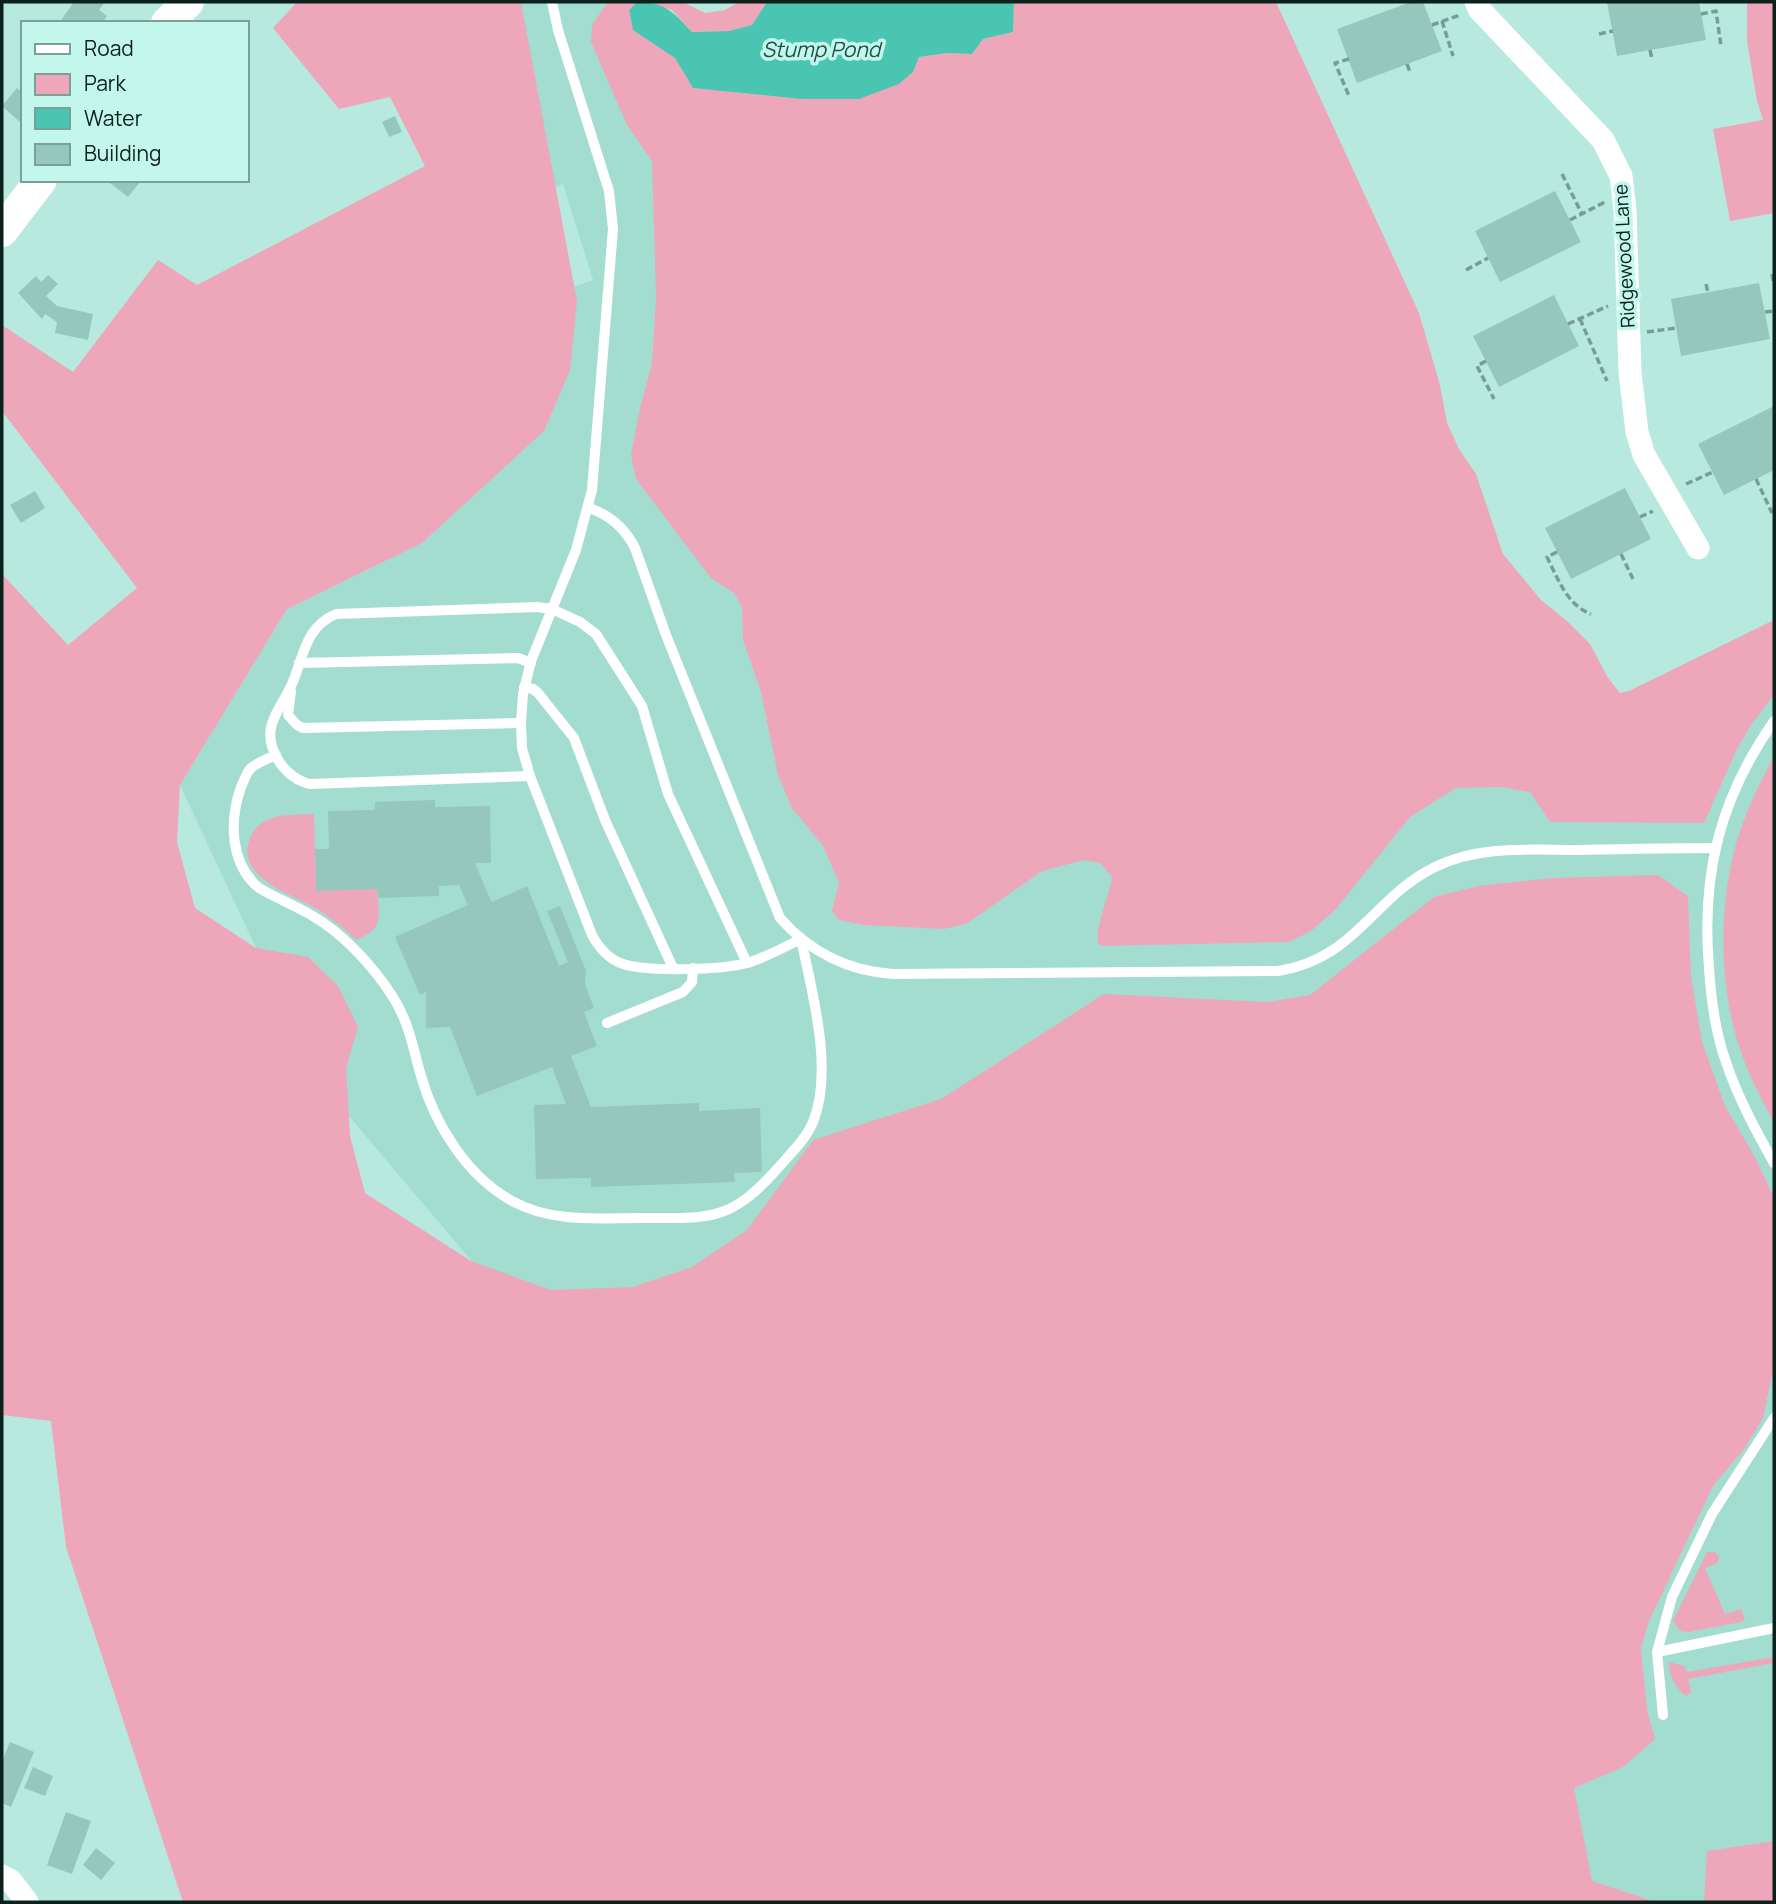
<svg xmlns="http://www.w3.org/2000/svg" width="1776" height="1904" font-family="Manrope,sans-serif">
  <rect width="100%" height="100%" fill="#b7e9df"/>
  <!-- built -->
  <path fill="#a3ddd0" d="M 486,2 L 608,2 L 1596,726 L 1774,642 L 1774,1902 L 1656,1902 L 1377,1811 L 524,1323 L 348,1115 L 256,948 L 180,785 L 287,609 L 422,543 L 511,310 L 593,280 L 563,184 L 488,215 Z"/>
  <!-- green -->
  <g fill="#eea6bb">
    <path d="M 297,2 L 521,2 L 577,301 L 570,370 L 544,431 L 422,543 L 287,609 L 180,785 L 177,842 L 195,908 L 256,948 L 308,957 L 338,986 L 358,1027 L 346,1068 L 350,1136 L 365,1193 L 471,1261 L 551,1290 L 633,1287 L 692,1267 L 747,1230 L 813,1140 L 941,1099 L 1104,994 L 1267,1002 L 1310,995 L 1434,897 L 1478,886 L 1552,878 L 1658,875 L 1688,896 L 1691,977 L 1702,1042 L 1725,1106 L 1755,1157 L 1774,1198 L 1774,1365 L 1763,1418 L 1744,1449 L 1713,1486 L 1649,1621 L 1641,1648 L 1647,1710 L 1655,1739 L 1623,1767 L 1574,1788 L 1592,1881 L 1656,1902 L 183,1902 L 66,1547 L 51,1421 L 2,1415 L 2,574 L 68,645 L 137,588 L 2,411 L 2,325 L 73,372 L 158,260 L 197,285 L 425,166 L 390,97 L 339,109 L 273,28 Z"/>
    <path d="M 608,2 L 637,2 L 629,10 L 633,30 L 675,58 L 693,88 L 801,99 L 913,72 L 919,57 L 947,53 L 972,54 L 983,39 L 1013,32 L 1014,2 L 1276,2 L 1419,313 L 1440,385 L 1447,423 L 1459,449 L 1476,474 L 1503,554 L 1541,600 L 1568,622 L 1590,644 L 1608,678 L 1620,693 L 1629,691 L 1774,620 L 1774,695 L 1753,722 L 1737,749 L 1704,823 L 1550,822 L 1530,792 L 1500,787 L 1456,788 L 1410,817 L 1335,910 L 1311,931 L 1289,942 L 1103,946 L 1098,944 C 1095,927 1109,897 1112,877 L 1100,863 L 1084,860 L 1042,871 L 966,924 L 944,929 L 864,925 L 839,920 L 832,911 L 839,883 L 823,846 L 792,808 L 778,775 L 761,692 L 743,640 L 742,607 L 734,593 L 711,578 L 636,479 L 631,455 L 640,408 L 652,364 L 656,297 L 652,161 L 627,125 L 591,42 L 592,25 Z"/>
    <path d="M 645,2 L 683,2 L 705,13 L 725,10 L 739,2 L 767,2 L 752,25 L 729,31 L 692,32 L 672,10 Z"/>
    <path d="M 1747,2 L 1774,2 L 1774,213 L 1730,221 L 1713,129 L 1763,120 L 1757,101 L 1747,41 Z"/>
    <path d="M 1774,756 L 1774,1123 C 1761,1098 1747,1072 1739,1046 C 1721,990 1719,922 1731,865 C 1738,827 1756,790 1774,756 Z"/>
    <path d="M 314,814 L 316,890 L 377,889 C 379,917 385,928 356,940 C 344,928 331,918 317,909 C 292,894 232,877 251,836 C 262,812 292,815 314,814 Z"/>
    <path d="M 1707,1552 L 1715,1552 L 1719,1557 L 1717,1563 L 1705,1568 L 1725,1614 L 1741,1609 L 1745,1619 L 1741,1622 L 1688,1632 L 1680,1631 L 1673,1621 Z"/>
    <path d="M 1774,1657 L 1774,1663 L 1688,1679 L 1691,1692 L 1686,1696 C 1677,1689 1667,1674 1669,1662 L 1684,1666 L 1687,1672 Z"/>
    <path d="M 1774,1841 L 1774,1902 L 1704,1902 L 1707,1851 Z"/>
  </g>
  <!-- water -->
  <path fill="#4ac5b1" d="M 637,2 C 666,2 674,13 692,32 L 729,31 L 752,25 L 767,2 L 1014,2 L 1013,32 L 983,39 L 972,54 L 947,53 L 919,57 L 913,72 L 899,84 L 859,99 L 801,99 L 693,88 L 675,58 L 633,30 L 629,10 Z"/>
  <!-- building -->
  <g fill="#96c7bd">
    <path d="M 74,2 L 105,2 L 99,10 L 107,16 L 102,23 L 59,23 Z"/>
    <path d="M 1411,2 L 1423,2 L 1442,51 L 1357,83 L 1337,29 Z"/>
    <path d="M 1607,2 L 1699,2 L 1706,40 L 1617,56 Z"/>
    <path d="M 17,88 L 23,93 L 23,121 L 21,123 L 2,106 Z"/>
    <path d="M 395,116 L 402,132 L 389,137 L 382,122 Z"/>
    <path d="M 106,180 L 137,180 L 140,182 L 128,197 Z"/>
    <path d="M 1555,191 L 1581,242 L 1500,282 L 1475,231 Z"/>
    <path d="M 48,275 L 58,284 L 46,296 L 57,306 L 93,314 L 88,340 L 55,333 L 57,322 L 45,314 L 42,319 L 18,293 L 36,276 L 41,282 Z"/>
    <path d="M 1759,283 L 1770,339 L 1681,356 L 1671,299 Z"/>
    <path d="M 1554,295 L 1579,346 L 1499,387 L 1473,336 Z"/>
    <path d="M 1774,406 L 1774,470 L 1724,495 L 1698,444 Z"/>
    <path d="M 1625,488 L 1651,539 L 1571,579 L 1545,528 Z"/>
    <path d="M 35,491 L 45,508 L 21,523 L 10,505 Z"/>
    <path d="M 435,800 L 435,807 L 490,806 L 491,863 L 475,863 L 487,892 L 492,902 L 527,886 L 559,966 L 568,962 L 547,911 L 560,906 L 586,971 L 585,984 L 594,1008 L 584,1012 L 597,1046 L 571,1056 L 591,1107 L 699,1103 L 699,1111 L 760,1108 L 762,1172 L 734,1173 L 735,1182 L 591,1187 L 591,1178 L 536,1179 L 534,1105 L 566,1104 L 552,1067 L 477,1096 L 450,1027 L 426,1028 L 426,992 L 420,995 L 395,937 L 468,905 L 459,885 L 439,886 L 439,896 L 378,898 L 377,889 L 316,891 L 315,849 L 329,849 L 328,811 L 375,810 L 375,802 Z"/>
    <path d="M 10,1742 L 34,1752 L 11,1807 L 2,1803 L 2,1761 Z"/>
    <path d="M 33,1767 L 53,1776 L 45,1796 L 24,1788 Z"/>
    <path d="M 66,1812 L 91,1821 L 72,1874 L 47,1865 Z"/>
    <path d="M 96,1848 L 115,1863 L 101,1880 L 83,1865 Z"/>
  </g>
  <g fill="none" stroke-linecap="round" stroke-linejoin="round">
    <!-- path -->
    <g stroke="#779d96" stroke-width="3.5" stroke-dasharray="7 3.5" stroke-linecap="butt">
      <path d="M 1701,14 L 1716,11 L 1721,46"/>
      <path d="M 1442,21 L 1453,56"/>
      <path d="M 1432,25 L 1460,15"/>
      <path d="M 1599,34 L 1613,31"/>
      <path d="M 1650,50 L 1652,59"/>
      <path d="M 1349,59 L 1335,63 L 1349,96"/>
      <path d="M 1407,64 L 1410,72"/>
      <path d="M 1562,174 L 1582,214"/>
      <path d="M 1570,220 L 1605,202"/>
      <path d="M 1466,270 L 1488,258"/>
      <path d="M 1772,274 L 1774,285"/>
      <path d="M 1706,284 L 1708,293"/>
      <path d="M 1765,312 L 1774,311"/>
      <path d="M 1580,319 L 1607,381"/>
      <path d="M 1568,324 L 1608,306"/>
      <path d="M 1647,332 L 1676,328"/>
      <path d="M 1486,361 L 1477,366 L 1494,399"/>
      <path d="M 1756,479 L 1772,513"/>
      <path d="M 1686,484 L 1713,472"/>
      <path d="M 1640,517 L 1653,511"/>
      <path d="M 1557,552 L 1547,557 C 1558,579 1567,605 1591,614"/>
      <path d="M 1621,554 L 1633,579"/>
    </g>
    <!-- lane -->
    <g stroke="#fff" stroke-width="10">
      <path d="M 589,508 C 610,515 625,528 635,548 L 666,635 L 780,918 C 810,952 848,971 893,974 L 1278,971 C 1356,959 1373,897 1435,867 C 1479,845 1529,850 1577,850 C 1623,849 1669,848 1715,848"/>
      <path d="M 299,663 L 518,658 L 531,663"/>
      <path d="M 524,687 L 533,689 L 538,693 L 574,738 L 605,820 L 673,968"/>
      <path d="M 291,691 L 288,715 L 297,725 L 303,728 L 521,723"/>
      <path d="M 1774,721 C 1720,798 1701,874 1709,968 C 1711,999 1715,1032 1726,1062 C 1738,1098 1756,1131 1774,1163"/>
      <path d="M 276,755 C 268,759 258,762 251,768 C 246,773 244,781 241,787 C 229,821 230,864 259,888 C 276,898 294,905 311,915 C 343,933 373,966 393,997 C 410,1025 412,1045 421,1076 C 435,1125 467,1176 512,1201 C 552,1223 598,1218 642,1218 C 711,1218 730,1222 778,1168 C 791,1153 806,1139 813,1122 C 834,1071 812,991 801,939 C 784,947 765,958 747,963 C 721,970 648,972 623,964 C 608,959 599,948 592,935 L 530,776 L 522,748 L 521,723 L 523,694 L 531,661 L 576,550 L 592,490 L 613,229 L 609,191 L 558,30 L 552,2"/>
      <path d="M 530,776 L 310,784 C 297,781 288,774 280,763 C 258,729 278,714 292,684 C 304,656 305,627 336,614 L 537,607 L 552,609 L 580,622 L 596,634 L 642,706 L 668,794 L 747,963"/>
      <path d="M 607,1023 L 683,992 L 692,982 L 693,968"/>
      <path d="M 1657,1652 L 1774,1628"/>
      <path d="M 1663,1715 L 1657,1652 L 1672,1597 L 1712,1514 L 1774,1418"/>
    </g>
    <!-- street -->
    <g stroke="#fff" stroke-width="23">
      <path d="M 1476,2 L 1479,9 L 1603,140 L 1621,176 L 1625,210 L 1630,372 L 1637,432 L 1644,455 L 1698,548"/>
      <path d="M 2,1876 L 11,1881 L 27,1902"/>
    </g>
    <!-- secondary -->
    <g stroke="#fff" stroke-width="32">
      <path d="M 167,23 L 188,2"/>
      <path d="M 2,231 L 41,180"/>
    </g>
  </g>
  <g text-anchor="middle" stroke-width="7" stroke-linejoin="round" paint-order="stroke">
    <!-- street labels -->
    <g font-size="19" fill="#0c201c" stroke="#c4f7ec">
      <text transform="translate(1624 256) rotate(-93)" y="7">Ridgewood Lane</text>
    </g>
    <!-- water labels -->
    <g font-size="21" font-style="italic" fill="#1d5148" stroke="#c4f7ec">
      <text x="821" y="57">Stump Pond</text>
    </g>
  </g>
  <!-- border -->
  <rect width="1776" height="1904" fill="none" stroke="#0c201c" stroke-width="7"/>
  <!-- legend -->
  <rect x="21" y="21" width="228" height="161" fill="#c4f7ec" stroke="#7aa199" stroke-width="2"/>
  <rect x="35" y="44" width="35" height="10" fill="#ffffff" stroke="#7aa199" stroke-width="2"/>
  <text x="84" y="56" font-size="21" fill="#0c201c">Road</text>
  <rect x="35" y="74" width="35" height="21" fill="#eea6bb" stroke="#7aa199" stroke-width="2"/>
  <text x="84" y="91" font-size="21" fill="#0c201c">Park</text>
  <rect x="35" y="108" width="35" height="21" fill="#4ac5b1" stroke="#7aa199" stroke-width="2"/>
  <text x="84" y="126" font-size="21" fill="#0c201c">Water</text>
  <rect x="35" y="144" width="35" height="21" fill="#96c7bd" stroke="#7aa199" stroke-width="2"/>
  <text x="84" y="161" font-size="21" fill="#0c201c">Building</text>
</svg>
